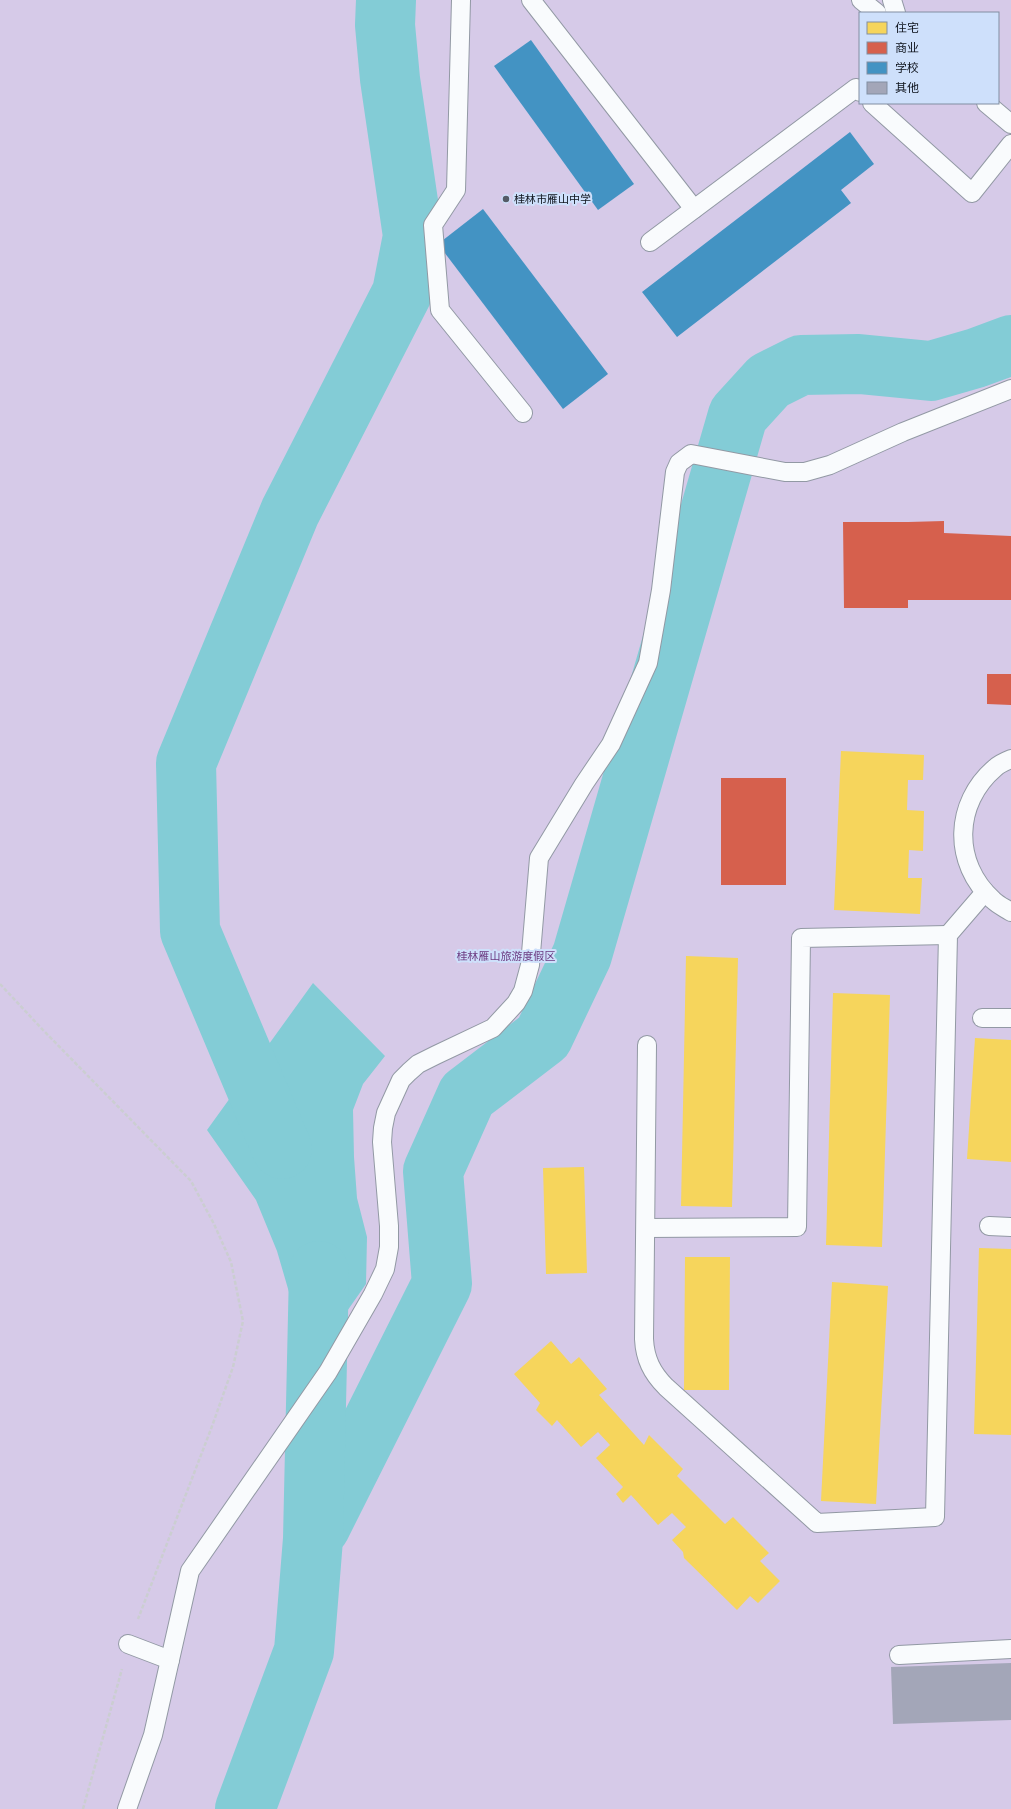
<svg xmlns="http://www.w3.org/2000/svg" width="1011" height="1809" font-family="Arial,'Noto Sans SC',sans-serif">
  <rect width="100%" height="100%" fill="#d8e2f0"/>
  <!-- green -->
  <path fill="#d6cae8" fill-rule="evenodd" d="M 0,0 L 1011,0 L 1011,1809 L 0,1809 ZM 860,13 L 998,13 L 998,103 L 860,103 Z"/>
  <!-- water -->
  <path fill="#83ccd6" d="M 313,983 L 385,1056 L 363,1084 L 353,1110 L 354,1157 L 357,1198 L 367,1237 L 366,1284 L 299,1380 L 291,1299 L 277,1251 L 256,1200 L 207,1130 Z"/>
  <!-- homes -->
  <g fill="#f6d55c">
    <path d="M 841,751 L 924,755 L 923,780 L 908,780 L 907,810 L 924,811 L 923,851 L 909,850 L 908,878 L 922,878 L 920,914 L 834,910 Z"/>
    <path d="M 686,956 L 738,958 L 732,1207 L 681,1206 Z"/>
    <path d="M 833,993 L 890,995 L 882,1247 L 826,1245 Z"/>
    <path d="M 975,1038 L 1011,1040 L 1011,1162 L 967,1159 Z"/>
    <path d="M 584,1167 L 587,1273 L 546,1274 L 543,1168 Z"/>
    <path d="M 979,1248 L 1011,1249 L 1011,1435 L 974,1434 Z"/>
    <path d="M 685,1257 L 730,1257 L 729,1390 L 684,1390 Z"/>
    <path d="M 832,1282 L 888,1286 L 876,1504 L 821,1501 Z"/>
    <path d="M 551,1341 L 571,1364 L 579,1357 L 607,1389 L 599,1395 L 644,1445 L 649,1435 L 683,1469 L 677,1476 L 725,1524 L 733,1517 L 769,1553 L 760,1561 L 780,1581 L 758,1603 L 750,1596 L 737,1610 L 684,1558 L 683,1552 L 672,1540 L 686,1527 L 672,1513 L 658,1525 L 631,1495 L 623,1503 L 616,1494 L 623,1487 L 596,1458 L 610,1445 L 598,1432 L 581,1447 L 557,1420 L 552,1426 L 536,1410 L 540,1403 L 514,1374 Z"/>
  </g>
  <!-- shops -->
  <g fill="#d6604d">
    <path d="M 944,521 L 944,533 L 1011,536 L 1011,600 L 908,600 L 908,608 L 844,608 L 843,522 L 908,522 Z"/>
    <path d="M 987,674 L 1011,674 L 1011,705 L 987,704 Z"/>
    <rect x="721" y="778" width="65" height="107"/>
  </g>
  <!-- schools -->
  <g fill="#4393c3">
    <path d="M 531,40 L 634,184 L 598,210 L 494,66 Z"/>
    <path d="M 850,132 L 874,164 L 841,190 L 851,203 L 677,337 L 642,292 Z"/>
    <path d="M 483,209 L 608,374 L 563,409 L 438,244 Z"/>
  </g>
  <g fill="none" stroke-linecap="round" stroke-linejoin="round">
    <!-- river -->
    <g stroke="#83ccd6" stroke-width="60">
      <path d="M 282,1149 L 190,931 L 186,763 L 290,512 L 402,293 L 413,236 L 390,79 L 385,25 L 386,0"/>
      <path d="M 320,1527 L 442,1284 L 433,1171 L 467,1095 L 543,1037 L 582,955 L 738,415 L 769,381 L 801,365 L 859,364 L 931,371 L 976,358 L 1011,345"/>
      <path d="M 245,1809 L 304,1651 L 313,1539 L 319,1271"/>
    </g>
  </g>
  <!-- building -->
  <path fill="#a3a6b8" d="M 1011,1663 L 1011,1720 L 893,1724 L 891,1667 Z"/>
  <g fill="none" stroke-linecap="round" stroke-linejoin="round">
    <defs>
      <g id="lane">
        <path d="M 461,0 L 456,190 L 433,225 L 440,310 L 523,413"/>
        <path d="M 531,0 L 694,209"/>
        <path d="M 861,0 L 877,13"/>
        <path d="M 892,0 L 896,13"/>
        <path d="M 872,103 L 972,193 L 1011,144"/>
        <path d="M 986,103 L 1011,124"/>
        <path d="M 650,242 L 856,88 L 860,92"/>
        <path d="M 1011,759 C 1006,761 999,764 995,768 C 954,803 952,863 993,900 C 998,905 1005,908 1011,912"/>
        <path d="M 982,1018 L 1011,1018"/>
        <path d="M 647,1045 L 644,1339 C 645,1359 652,1373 666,1387 L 817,1523 L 935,1517 L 948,935 L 985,892"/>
        <path d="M 989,1226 L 1011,1227"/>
        <path d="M 646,1228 L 797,1227 L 801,938 L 948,935"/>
        <path d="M 128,1644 L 170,1660"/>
        <path d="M 899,1655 L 1011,1649"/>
        <path d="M 127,1809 L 153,1735 L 190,1571 L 328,1372 L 373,1294 L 385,1269 L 389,1247 L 389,1226 L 382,1142 L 383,1128 L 386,1113 L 401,1080 L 409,1072 L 418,1064 L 436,1055 L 493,1028 L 516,1003 L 523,991 L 530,965 L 539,858 L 584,784 L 611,744 L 648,663 L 661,590 L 675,472 L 679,463 L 691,454 L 785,472 L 805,472 L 830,465 L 903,432 L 1011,389"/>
      </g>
    </defs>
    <!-- lane casing -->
    <use href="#lane" stroke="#9299a4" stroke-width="20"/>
    <!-- path -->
    <g stroke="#cbced1" stroke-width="2.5" stroke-dasharray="4 2" stroke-linecap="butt">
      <path d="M 0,984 L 43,1030 L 191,1181 L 214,1224 L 231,1262 L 243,1321 L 233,1367 L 211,1429 L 138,1619"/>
      <path d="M 83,1809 L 122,1669"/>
    </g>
    <!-- lane -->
    <use href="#lane" stroke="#f9fbfd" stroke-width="18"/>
  </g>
  <!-- markers -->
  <circle fill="#545b66" stroke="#cee0fb" stroke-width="1.5" cx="506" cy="199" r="4"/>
  <g text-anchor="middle" stroke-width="4" stroke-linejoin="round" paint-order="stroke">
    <!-- poi labels -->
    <g font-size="11" fill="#0d121b" stroke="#cee0fb" text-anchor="start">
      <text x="514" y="203">桂林市雁山中学</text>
    </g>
    <!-- park labels -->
    <g font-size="11" fill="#6b3980" stroke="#cee0fb">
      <text x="506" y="960">桂林雁山旅游度假区</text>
    </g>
  </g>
  <!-- legend -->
  <rect x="859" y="12" width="140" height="92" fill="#cee0fb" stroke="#818ea1"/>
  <rect x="867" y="22" width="20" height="12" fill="#f6d55c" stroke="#818ea1"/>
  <text x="895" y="32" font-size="12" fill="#0d121b">住宅</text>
  <rect x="867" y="42" width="20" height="12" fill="#d6604d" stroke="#818ea1"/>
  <text x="895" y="52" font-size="12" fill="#0d121b">商业</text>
  <rect x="867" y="62" width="20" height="12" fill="#4393c3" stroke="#818ea1"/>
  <text x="895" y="72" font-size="12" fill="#0d121b">学校</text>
  <rect x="867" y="82" width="20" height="12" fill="#a3a6b8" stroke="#818ea1"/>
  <text x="895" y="92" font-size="12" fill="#0d121b">其他</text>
</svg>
